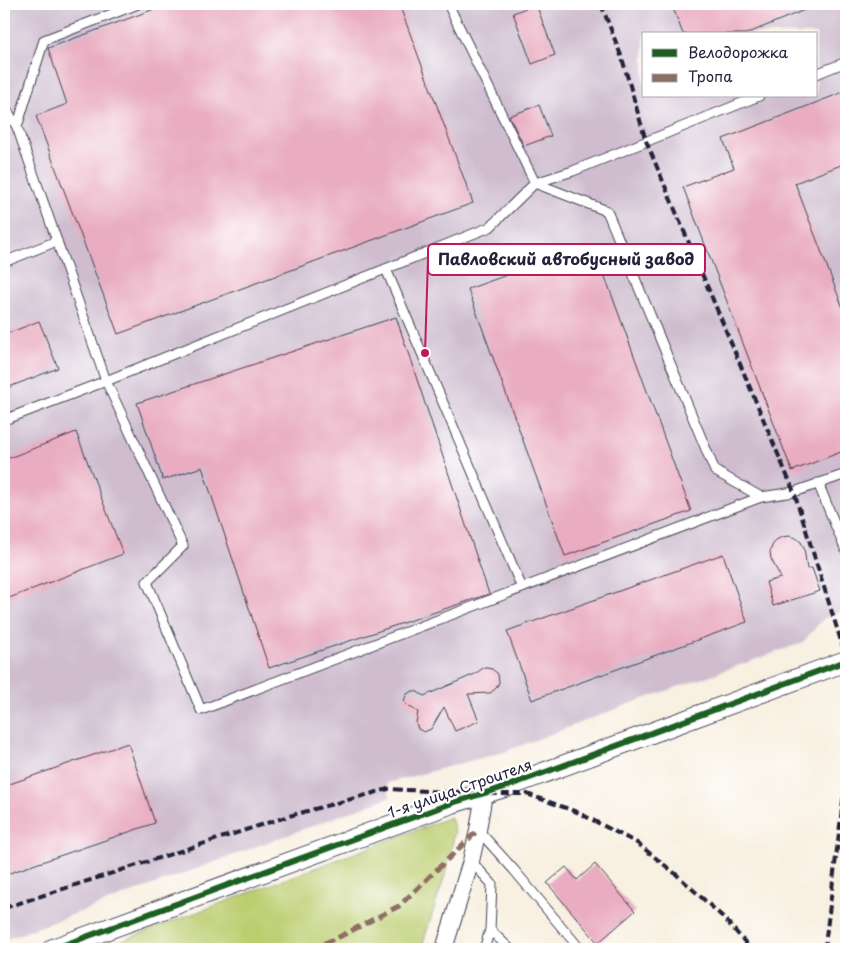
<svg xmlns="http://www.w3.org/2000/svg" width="850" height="953" font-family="'Playpen Sans',sans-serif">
  <rect width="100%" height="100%" fill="#fff"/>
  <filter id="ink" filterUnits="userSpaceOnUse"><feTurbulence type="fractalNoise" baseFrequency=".02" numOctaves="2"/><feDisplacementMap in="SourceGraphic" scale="10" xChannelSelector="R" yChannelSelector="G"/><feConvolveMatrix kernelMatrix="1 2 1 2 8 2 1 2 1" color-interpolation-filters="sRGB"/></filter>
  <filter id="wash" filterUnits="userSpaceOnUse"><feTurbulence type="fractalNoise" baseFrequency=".0096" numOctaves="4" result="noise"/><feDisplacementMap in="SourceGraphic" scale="20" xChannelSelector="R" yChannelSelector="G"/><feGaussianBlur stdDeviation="1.12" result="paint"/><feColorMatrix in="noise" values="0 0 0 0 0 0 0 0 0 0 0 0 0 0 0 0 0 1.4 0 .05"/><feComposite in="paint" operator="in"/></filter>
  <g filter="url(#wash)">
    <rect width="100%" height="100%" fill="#f8f0e1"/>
    <!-- industrial -->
    <path fill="#cfbdcf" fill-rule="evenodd" d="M 4,4 L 846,4 L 846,609 L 823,619 L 802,643 L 632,703 L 504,752 L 387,783 L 390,797 L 4,940 ZM 644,34 L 816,34 L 816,96 L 644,96 Z"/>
    <!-- green -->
    <path fill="#bccd70" stroke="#6f7856" d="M 451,817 L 455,832 L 445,875 L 421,949 L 99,949 Z"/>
    <g id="blocks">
      <!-- building -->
      <g fill="#e9acc0">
        <path d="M 168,4 L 399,4 L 473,203 L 118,334 L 36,116 L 67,104 L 48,48 Z"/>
        <path d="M 536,4 L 555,55 L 532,64 L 513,13 Z"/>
        <path d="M 684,4 L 819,4 L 746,34 L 683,34 L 673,8 Z"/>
        <path d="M 846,91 L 846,163 L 795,183 L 846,316 L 846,450 L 792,471 L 683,187 L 734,168 L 723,139 Z"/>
        <path d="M 539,105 L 551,136 L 524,146 L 509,116 Z"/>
        <path d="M 593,244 L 691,511 L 565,556 L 468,289 Z"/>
        <path d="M 396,317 L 489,594 L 269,668 L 202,467 L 163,480 L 137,403 Z"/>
        <path d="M 39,321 L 58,368 L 4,389 L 4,335 Z"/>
        <path d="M 76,432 L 123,554 L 4,600 L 4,460 Z"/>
        <path d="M 789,536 L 796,538 L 801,542 L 804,548 L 807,569 L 812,568 L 820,591 L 773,606 L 766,582 L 781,578 L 771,559 L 770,552 L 772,546 L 776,540 L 782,537 Z"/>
        <path d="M 723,554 L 747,622 L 532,700 L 507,631 Z"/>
        <path d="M 483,668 L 487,668 L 492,669 L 498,674 L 499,682 L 497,687 L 494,690 L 490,693 L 468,694 L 479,721 L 455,731 L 444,707 L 431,729 L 424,732 L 418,729 L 416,723 L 418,712 L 408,706 L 405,703 L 404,700 L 407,694 L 412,691 L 416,691 L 424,696 L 475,674 Z"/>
        <path d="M 128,743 L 155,823 L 4,875 L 4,786 Z"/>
        <path d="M 595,864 L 635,911 L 598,943 L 547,883 L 566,867 L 577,880 Z"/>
      </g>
    </g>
  </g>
  <g filter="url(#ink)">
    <use href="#blocks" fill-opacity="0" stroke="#424154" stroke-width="1"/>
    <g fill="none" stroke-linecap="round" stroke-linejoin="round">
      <defs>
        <g id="service">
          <path d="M 138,4 L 44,40 L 17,127 L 106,381 L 183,546 L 147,582 L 201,710 L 761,497"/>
          <path d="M 448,4 L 535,183 L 573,171 L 759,96"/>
          <path d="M 816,74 L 846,62"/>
          <path d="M 4,105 L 17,127"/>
          <path d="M 4,262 L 57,241"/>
          <path d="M 386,269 L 522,588"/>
          <path d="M 4,420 L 106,381 L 490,227 L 535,183 L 607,211 L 715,471 L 761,497 L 794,492 L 846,474"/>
          <path d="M 818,483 L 846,551"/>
          <path d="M 478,830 L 514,870 L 580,949"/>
          <path d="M 471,861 L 492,884 L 490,930 L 484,949"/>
          <path d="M 490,930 L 510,949"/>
        </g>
        <path id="minor" d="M 444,949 L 471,861 L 478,830 L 484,794"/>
        <path id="tertiary" d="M 53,949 L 452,803 L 508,786 L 846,661"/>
      </defs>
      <!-- service casing -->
      <use href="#service" stroke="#424154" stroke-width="11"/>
      <!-- minor casing -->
      <use href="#minor" stroke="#424154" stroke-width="18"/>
      <!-- tertiary casing -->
      <use href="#tertiary" stroke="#424154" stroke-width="22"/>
      <!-- service -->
      <use href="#service" stroke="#fff" stroke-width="9"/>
      <!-- minor -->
      <use href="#minor" stroke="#fff" stroke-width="16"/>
      <!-- tertiary -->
      <use href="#tertiary" stroke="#fff" stroke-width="20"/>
      <!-- rail -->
      <g stroke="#22223b" stroke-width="4" stroke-dasharray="8 4" stroke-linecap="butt">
        <path d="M 601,4 L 622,58 L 646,141 L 794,492 L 846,657"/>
        <path d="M 4,908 L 289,816 L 388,789 L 484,794 L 527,794 L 577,812 L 637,843 L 677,875 L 724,918 L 751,949"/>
        <path d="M 825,949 L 826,937 L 846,777"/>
      </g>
      <!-- quiet -->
      <path stroke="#8d6e63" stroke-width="5" stroke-dasharray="10 5" stroke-linecap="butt" d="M 310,949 L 339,937 L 399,906 L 478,830"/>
      <defs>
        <path id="cycleway" d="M 53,949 L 452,803 L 508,786 L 846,661"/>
      </defs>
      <!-- cycleway casing -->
      <use href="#cycleway" stroke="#fff" stroke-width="9"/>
      <!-- cycleway -->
      <use href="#cycleway" stroke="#1b5e20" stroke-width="6"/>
    </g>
  </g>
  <g text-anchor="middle" stroke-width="4.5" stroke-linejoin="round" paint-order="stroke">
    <!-- street labels -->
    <g font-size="15" fill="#22223b" stroke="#fff">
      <text transform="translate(460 789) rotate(-19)" y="5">1-я улица Строителя</text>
    </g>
  </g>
  <!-- callouts -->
  <path fill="none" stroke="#c2185b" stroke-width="2" d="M425 353L428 259"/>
  <circle fill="#c2185b" stroke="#fff" stroke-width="2" cx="425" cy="353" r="5"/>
  <rect fill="#fff" stroke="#c2185b" stroke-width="2" x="428" y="244" width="277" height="31" rx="5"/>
  <g font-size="16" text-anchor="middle" font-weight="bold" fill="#22223b">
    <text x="566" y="265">Павловский автобусный завод</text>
  </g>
  <!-- margin -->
  <rect width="850" height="953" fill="none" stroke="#fff" stroke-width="20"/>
  <!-- legend -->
  <rect x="642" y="32" width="175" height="65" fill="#ffffff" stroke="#a7a7b1"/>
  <rect x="652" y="49" width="25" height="8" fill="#1b5e20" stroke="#a7a7b1"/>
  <text x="688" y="58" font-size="15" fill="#22223b">Велодорожка</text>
  <rect x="652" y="74" width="25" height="8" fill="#8d6e63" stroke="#a7a7b1"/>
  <text x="688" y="82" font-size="15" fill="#22223b">Тропа</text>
</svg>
